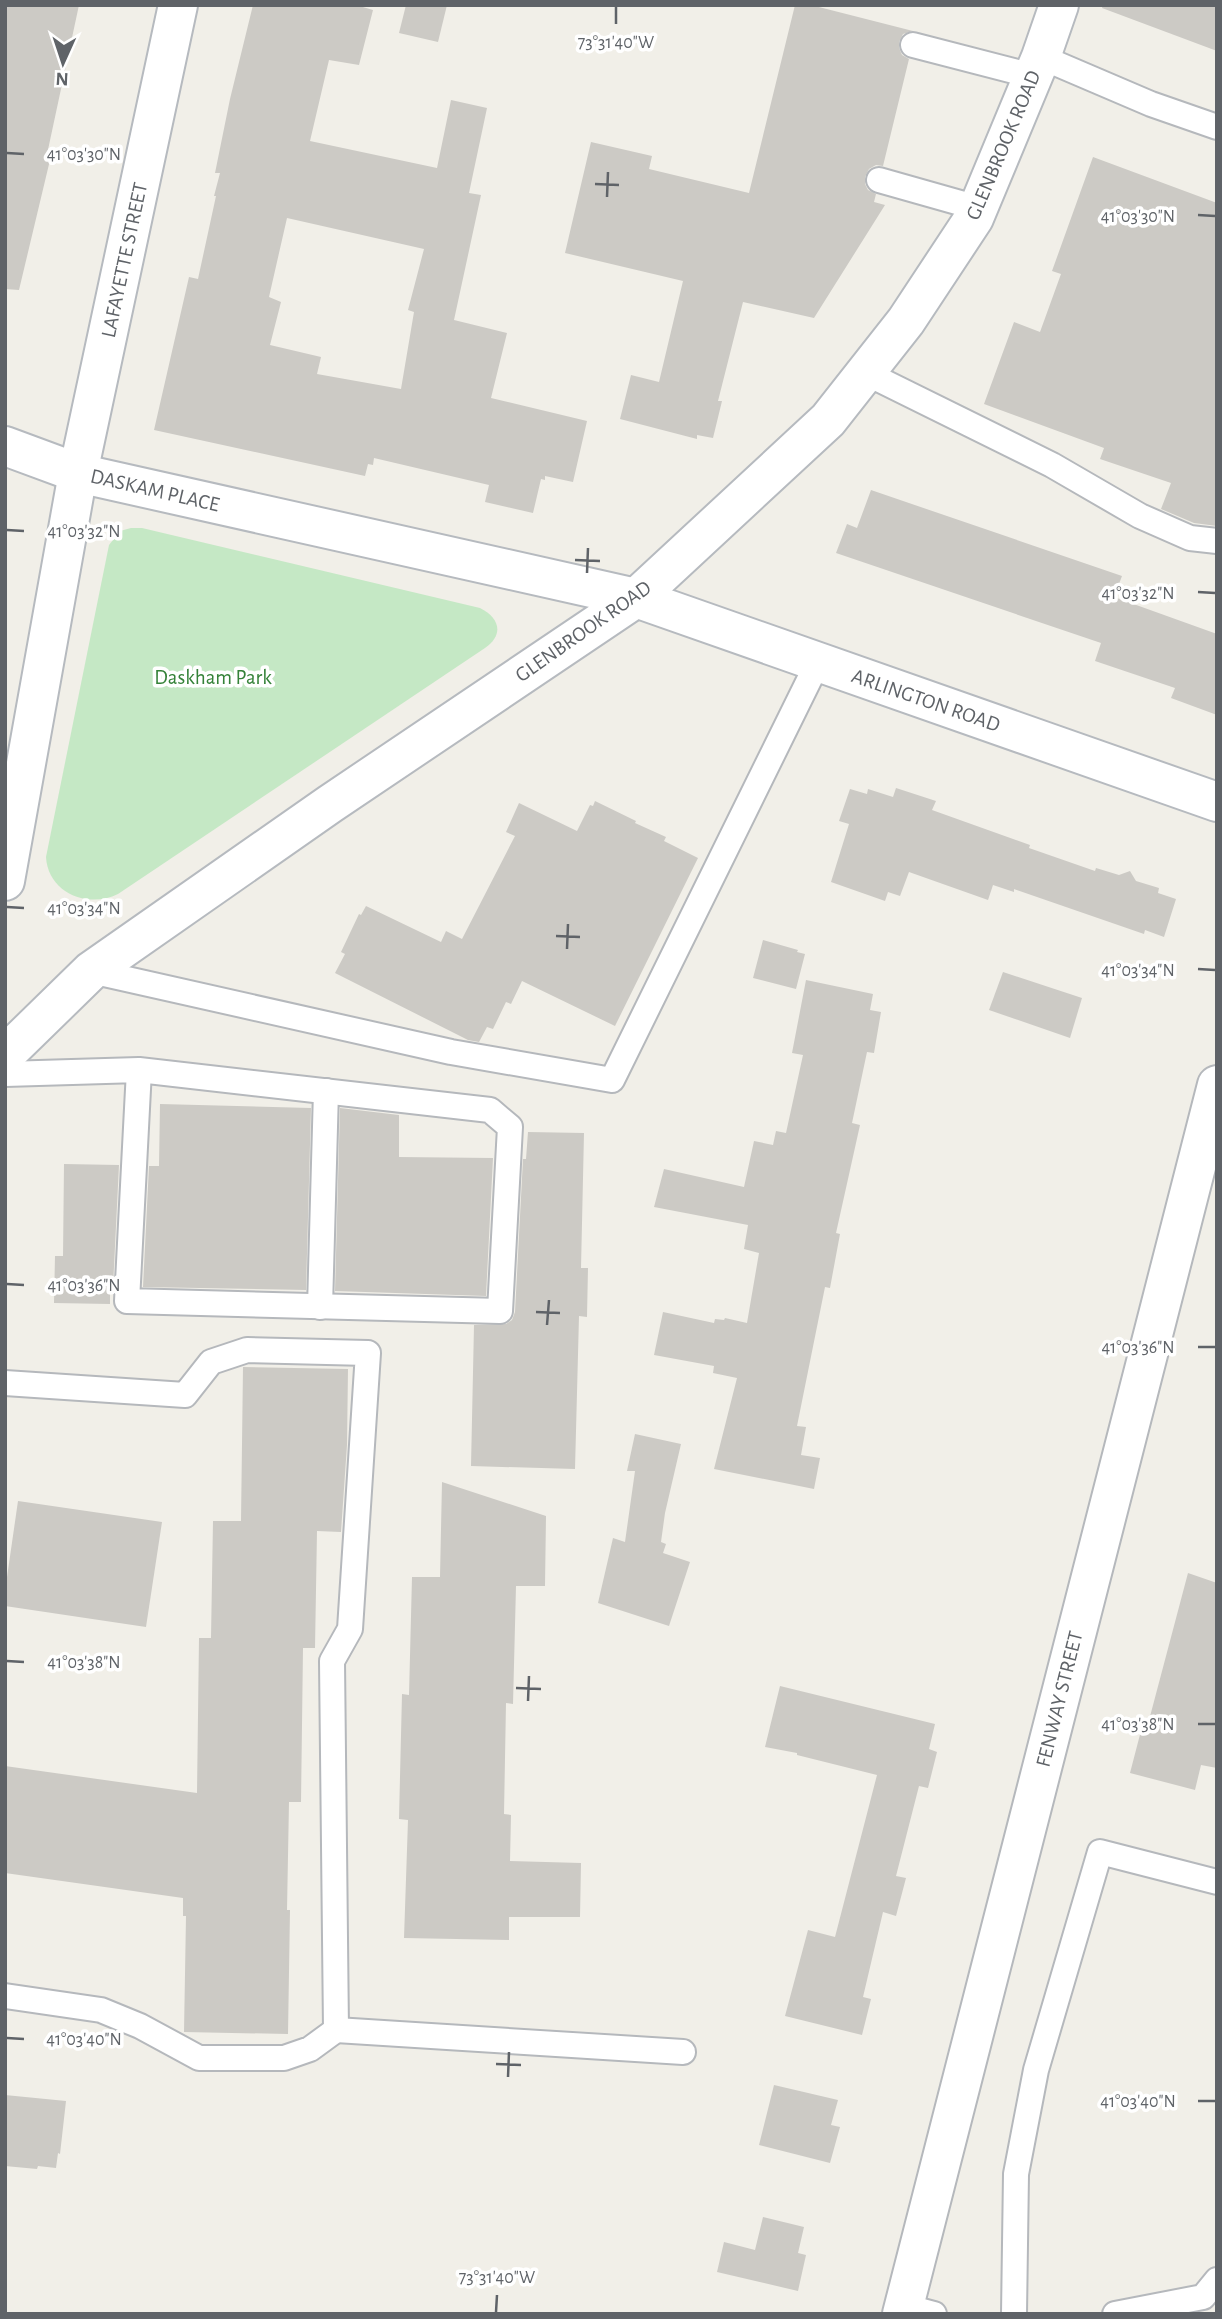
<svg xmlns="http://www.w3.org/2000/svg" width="1222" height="2319" font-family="'Alegreya Sans',sans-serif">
  <rect width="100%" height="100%" fill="#f1efe8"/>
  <!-- green -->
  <path fill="#c5e8c5" d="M 131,528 L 142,528 L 480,608 C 500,618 504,635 485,648 L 118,894 C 88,909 48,893 46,857 L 109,545 L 120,531 Z"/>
  <!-- building -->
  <g fill="#cccac5" fill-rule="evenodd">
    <path d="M 5,5 L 79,5 L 46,159 L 50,160 L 19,290 L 5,289 Z"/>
    <path d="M 253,5 L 356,5 L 373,10 L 359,65 L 329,60 L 310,141 L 437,168 L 451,100 L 487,108 L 469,193 L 481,195 L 454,320 L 507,333 L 491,398 L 587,421 L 573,482 L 545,476 L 545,480 L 541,479 L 533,513 L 485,502 L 489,485 L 374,458 L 373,465 L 368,464 L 365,476 L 154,430 L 189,277 L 198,279 L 216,196 L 214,196 L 220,173 L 215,173 L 230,99 ZM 287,218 L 424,249 L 408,310 L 414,312 L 401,389 L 317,374 L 321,357 L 270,345 L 281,302 L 269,297 Z"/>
    <path d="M 406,5 L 447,5 L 438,42 L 399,33 Z"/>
    <path d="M 795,5 L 811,5 L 913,31 L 903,34 L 899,42 L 899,48 L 902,55 L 909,59 L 883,166 L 876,165 L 869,169 L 865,177 L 865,184 L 868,190 L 876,194 L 874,202 L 885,205 L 814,318 L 743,302 L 718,401 L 722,401 L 713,438 L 697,435 L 697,439 L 620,419 L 631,375 L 659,382 L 683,281 L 565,253 L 591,142 L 652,156 L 649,169 L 749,193 Z"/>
    <path d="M 1103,5 L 1217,5 L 1217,51 L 1102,8 Z"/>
    <path d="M 1093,157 L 1217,203 L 1217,526 L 1194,523 L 1161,509 L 1171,483 L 1100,459 L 1104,448 L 984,404 L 1014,322 L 1040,332 L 1061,274 L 1052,271 Z"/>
    <path d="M 871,490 L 1122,576 L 1114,597 L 1217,634 L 1217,715 L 1171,698 L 1175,688 L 1095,661 L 1101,643 L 836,553 L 847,524 L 857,528 Z"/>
    <path d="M 896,788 L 936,801 L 932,810 L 1030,845 L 1029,848 L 1095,871 L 1096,868 L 1119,875 L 1130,871 L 1136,881 L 1159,888 L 1158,893 L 1176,899 L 1164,937 L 1145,930 L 1144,934 L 1014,889 L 1014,892 L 993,885 L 988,900 L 909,872 L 900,896 L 888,892 L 885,901 L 831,882 L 849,824 L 839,821 L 850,789 L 867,794 L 868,789 L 893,797 Z"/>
    <path d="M 595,801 L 636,821 L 635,823 L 666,837 L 664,841 L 698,858 L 615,1026 L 522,981 L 511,1004 L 506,1002 L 493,1029 L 487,1027 L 479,1042 L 468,1040 L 335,973 L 345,954 L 341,952 L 359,914 L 361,915 L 366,906 L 441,942 L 446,931 L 462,939 L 515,836 L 506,832 L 519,803 L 577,831 L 590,805 L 593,806 Z"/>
    <path d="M 763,940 L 798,950 L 797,952 L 805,954 L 796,989 L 753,978 Z"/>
    <path d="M 1003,972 L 1082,998 L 1070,1038 L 989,1010 Z"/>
    <path d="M 806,980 L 873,994 L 870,1010 L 881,1012 L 874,1053 L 867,1052 L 852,1123 L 860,1125 L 836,1233 L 840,1234 L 830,1288 L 825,1287 L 797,1426 L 806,1427 L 801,1455 L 820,1458 L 814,1489 L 714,1469 L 737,1378 L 713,1373 L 714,1366 L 654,1355 L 663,1312 L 714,1323 L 715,1319 L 724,1320 L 725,1318 L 747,1323 L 759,1253 L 744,1249 L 748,1225 L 654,1207 L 664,1169 L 744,1187 L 754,1141 L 773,1145 L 776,1131 L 786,1133 L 803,1055 L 792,1053 Z"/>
    <path d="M 160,1104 L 311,1108 L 306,1290 L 143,1287 L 149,1166 L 159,1166 Z"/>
    <path d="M 340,1108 L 399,1115 L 399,1157 L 493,1158 L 486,1296 L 335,1291 Z"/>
    <path d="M 528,1132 L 584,1133 L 581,1268 L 588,1268 L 587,1317 L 579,1316 L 575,1469 L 471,1466 L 474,1325 L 506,1324 L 512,1320 L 515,1312 L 523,1159 L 526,1159 Z"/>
    <path d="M 64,1164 L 119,1165 L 113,1287 L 110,1287 L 110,1304 L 54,1303 L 55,1256 L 63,1256 Z"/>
    <path d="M 243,1367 L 348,1369 L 347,1445 L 341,1532 L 317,1531 L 315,1648 L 303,1648 L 301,1802 L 289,1802 L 287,1910 L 290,1910 L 288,2034 L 184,2032 L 186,1916 L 183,1916 L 183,1898 L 5,1873 L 5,1766 L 197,1793 L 199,1638 L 211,1638 L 213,1521 L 241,1521 Z"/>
    <path d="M 635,1434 L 681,1444 L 665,1513 L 661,1542 L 666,1544 L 663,1553 L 690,1562 L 669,1626 L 598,1603 L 613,1538 L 625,1542 L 635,1471 L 627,1471 Z"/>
    <path d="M 442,1482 L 546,1516 L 545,1586 L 516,1586 L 513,1704 L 506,1703 L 504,1814 L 511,1815 L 510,1861 L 581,1863 L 580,1917 L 509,1917 L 509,1940 L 404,1938 L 408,1820 L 399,1819 L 402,1694 L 409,1695 L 412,1577 L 440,1577 Z"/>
    <path d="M 18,1501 L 162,1522 L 146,1627 L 5,1606 L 5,1591 Z"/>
    <path d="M 1188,1573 L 1217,1583 L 1217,1768 L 1201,1765 L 1195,1790 L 1130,1773 L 1143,1723 L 1148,1724 Z"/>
    <path d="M 780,1686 L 935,1724 L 929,1749 L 937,1752 L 928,1788 L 919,1786 L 896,1876 L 906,1878 L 896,1916 L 883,1912 L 863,1997 L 871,1999 L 862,2035 L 785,2016 L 808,1930 L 835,1937 L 877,1775 L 797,1755 L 797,1753 L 765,1747 Z"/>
    <path d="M 774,2085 L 838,2100 L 831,2125 L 840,2127 L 830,2163 L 759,2145 Z"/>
    <path d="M 5,2095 L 66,2101 L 60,2154 L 58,2153 L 56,2168 L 38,2166 L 37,2169 L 5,2166 Z"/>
    <path d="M 763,2217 L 804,2227 L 798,2253 L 806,2255 L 798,2291 L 717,2272 L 724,2242 L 755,2250 Z"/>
  </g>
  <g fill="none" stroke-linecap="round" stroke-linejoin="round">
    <defs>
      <g id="lane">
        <path d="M 913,45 L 1033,76"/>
        <path d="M 1041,57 L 1151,104 L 1217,127"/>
        <path d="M 879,180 L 978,208"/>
        <path d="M 866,373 L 1052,465 L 1140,516 L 1190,538 L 1217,541"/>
        <path d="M 91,971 L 451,1052 L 612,1080 L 818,662"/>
        <path d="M 5,1074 L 139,1070 L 490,1110 L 510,1127 L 500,1311 L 127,1301 L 139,1070"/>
        <path d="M 320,1307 L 326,1091"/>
        <path d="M 5,1383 L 185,1395 L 211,1362 L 247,1350 L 368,1353 L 350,1629 L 332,1661 L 336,2030 L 310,2049 L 284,2058 L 199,2058 L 140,2026 L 101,2010 L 5,1996"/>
        <path d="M 336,2030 L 683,2052"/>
        <path d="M 904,2306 L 934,2314"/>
        <path d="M 1014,2314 L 1016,2174 L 1036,2070 L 1100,1852 L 1217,1882"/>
        <path d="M 1115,2314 L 1203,2297 L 1217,2280"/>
      </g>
      <path id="street" d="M 902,2314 L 1217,1085"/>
      <g id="secondary">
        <path d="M 5,446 L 78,473 L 636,598 L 1217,802"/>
        <path d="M 5,881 L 78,473 L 178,5"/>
        <path d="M 5,1055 L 91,971 L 330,804 L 636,598 L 828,420 L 906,321 L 974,218 L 1041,57 L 1059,5"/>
      </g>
    </defs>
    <!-- lane casing -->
    <use href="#lane" stroke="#b5b8bc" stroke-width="28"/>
    <!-- street casing -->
    <use href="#street" stroke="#b5b8bc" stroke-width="42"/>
    <!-- secondary casing -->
    <use href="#secondary" stroke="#b6babf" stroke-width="42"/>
    <!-- lane -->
    <use href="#lane" stroke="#fff" stroke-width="24"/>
    <!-- street -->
    <use href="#street" stroke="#fff" stroke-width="38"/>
    <!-- secondary -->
    <use href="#secondary" stroke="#fff" stroke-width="38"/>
  </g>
  <!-- ticks -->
  <path fill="none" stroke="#5f6368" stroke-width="2.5" d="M 616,24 L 616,7M 7,153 L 24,154M 595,184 L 619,185M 607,197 L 608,172M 1198,215 L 1215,216M 7,530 L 24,531M 575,560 L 600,561M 587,573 L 588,548M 1198,592 L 1215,593M 7,907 L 24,908M 556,936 L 580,937M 567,949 L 568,924M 1198,969 L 1215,970M 7,1284 L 24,1285M 536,1312 L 560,1313M 547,1325 L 549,1300M 1198,1347 L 1215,1347M 7,1661 L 24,1662M 516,1688 L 541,1689M 528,1701 L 529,1676M 1198,1724 L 1215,1724M 7,2038 L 24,2039M 496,2064 L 521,2065M 508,2077 L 509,2052M 1198,2101 L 1215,2101M 496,2312 L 497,2295"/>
  <g text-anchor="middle" stroke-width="7" stroke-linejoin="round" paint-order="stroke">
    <!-- street labels -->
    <g font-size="21" fill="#5f6368" stroke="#fff">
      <text transform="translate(1003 145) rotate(-67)" y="7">GLENBROOK ROAD</text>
      <text transform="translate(124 260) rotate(-78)" y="7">LAFAYETTE STREET</text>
      <text transform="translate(155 490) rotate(13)" y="7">DASKAM PLACE</text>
      <text transform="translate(583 631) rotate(-35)" y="7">GLENBROOK ROAD</text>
      <text transform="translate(926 700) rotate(19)" y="7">ARLINGTON ROAD</text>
      <text transform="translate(1059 1699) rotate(-76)" y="7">FENWAY STREET</text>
    </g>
    <!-- park labels -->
    <g font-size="21" fill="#348238" stroke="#fff">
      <text x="213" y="684">Daskham Park</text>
    </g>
  </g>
  <g font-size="18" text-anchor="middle" fill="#5f6368" stroke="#fff" stroke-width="7" stroke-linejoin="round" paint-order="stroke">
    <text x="616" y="48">73°31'40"W</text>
    <text x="84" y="160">41°03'30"N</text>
    <text x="1138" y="222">41°03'30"N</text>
    <text x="84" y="537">41°03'32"N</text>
    <text x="1138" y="599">41°03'32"N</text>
    <text x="84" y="914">41°03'34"N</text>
    <text x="1138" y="976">41°03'34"N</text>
    <text x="84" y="1291">41°03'36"N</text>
    <text x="1138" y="1353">41°03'36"N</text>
    <text x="84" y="1668">41°03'38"N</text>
    <text x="1138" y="1730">41°03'38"N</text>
    <text x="84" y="2045">41°03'40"N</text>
    <text x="1138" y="2107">41°03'40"N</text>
    <text x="497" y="2283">73°31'40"W</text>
  </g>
  <!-- border -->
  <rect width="1222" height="2319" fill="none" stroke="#5f6368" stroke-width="14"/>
  <!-- north arrow -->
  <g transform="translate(63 63) rotate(183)" stroke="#ffffff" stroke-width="5" paint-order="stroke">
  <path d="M0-5L12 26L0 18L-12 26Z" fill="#5f6368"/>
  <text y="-10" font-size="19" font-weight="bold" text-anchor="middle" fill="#5f6368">N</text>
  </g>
</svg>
